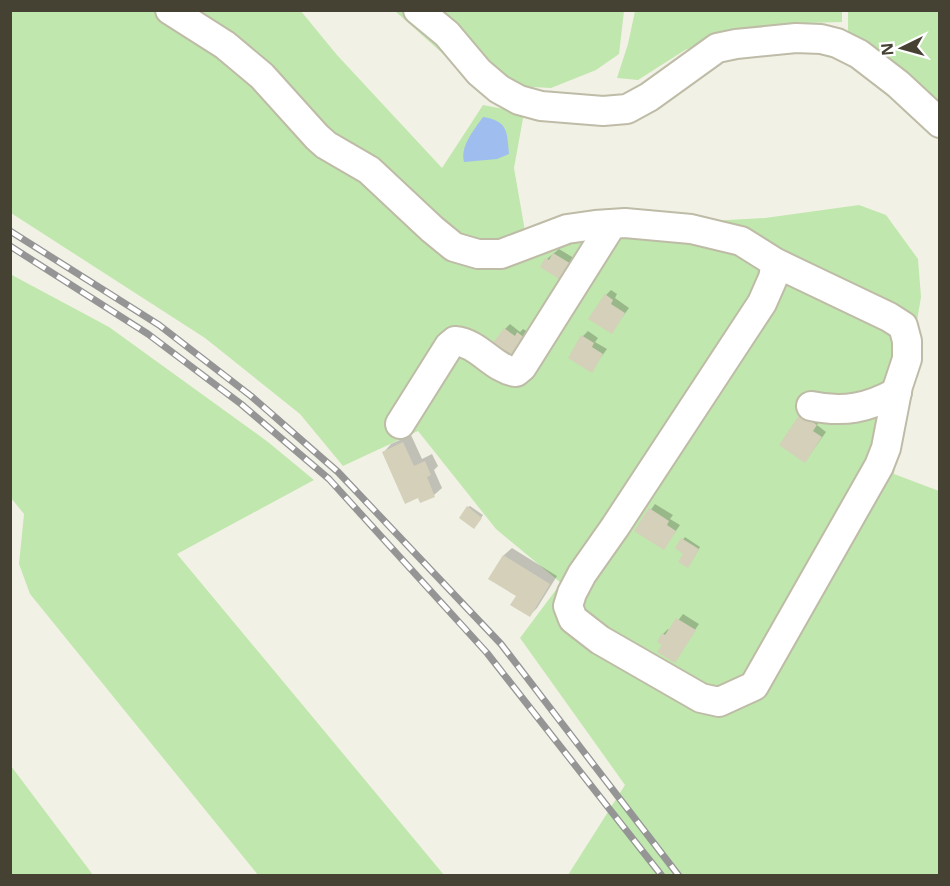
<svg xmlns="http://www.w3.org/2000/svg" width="950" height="886" font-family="'Open Sans',sans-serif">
  <rect width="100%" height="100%" fill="#f2f1e5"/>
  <!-- green -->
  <g fill="#c0e7ad">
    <path d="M 300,10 L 337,55 L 442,168 L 483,105 L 524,113 L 514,168 L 525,231 L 765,218 L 859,205 L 886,215 L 918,259 L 921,297 L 913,344 L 905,379 L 894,474 L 939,491 L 939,875 L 568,875 L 625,785 L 520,638 L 561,583 L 496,529 L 418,431 L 343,466 L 300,414 L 205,338 L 11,213 L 11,11 Z"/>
    <path d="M 395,11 L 624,11 L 619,54 L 596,70 L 551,88 L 514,86 L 460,69 Z"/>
    <path d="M 635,11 L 842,11 L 842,22 L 806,23 L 721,36 L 685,50 L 638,80 L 617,78 L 628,44 Z"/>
    <path d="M 848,11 L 939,11 L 939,118 L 855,44 L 848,31 Z"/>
    <path d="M 10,274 L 109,327 L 268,442 L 314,480 L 177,554 L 444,875 L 258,875 L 30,594 L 19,564 L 24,514 L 11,498 Z"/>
    <path d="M 11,766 L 93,875 L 11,875 Z"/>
  </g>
  <!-- water -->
  <path fill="#a0bdf0" d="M 483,117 C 508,121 507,131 509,154 L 497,159 L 464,162 C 460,146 474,130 483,117 Z"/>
  <!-- shadow -->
  <g fill="#0003">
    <path d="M 559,249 L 577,260 L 569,275 L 547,259 Z"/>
    <path d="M 611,290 L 617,294 L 615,298 L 629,308 L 611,332 L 606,295 Z"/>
    <path d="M 510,324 L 520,332 L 523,329 L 530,333 L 518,350 L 505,329 Z"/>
    <path d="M 588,331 L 598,338 L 595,342 L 607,349 L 591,371 L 583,336 Z"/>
    <path d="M 801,415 L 820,420 L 817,425 L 826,432 L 809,456 Z"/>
    <path d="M 411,435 L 422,459 L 432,454 L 438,466 L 434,470 L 442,488 L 434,495 L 384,452 L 391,444 Z"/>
    <path d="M 655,504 L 673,515 L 670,519 L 680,525 L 664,548 L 636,531 Z"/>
    <path d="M 470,506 L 483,515 L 476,525 L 468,507 Z"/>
    <path d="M 685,537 L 700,547 L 690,564 L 686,554 L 677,548 Z"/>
    <path d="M 512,548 L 557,576 L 537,608 L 530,615 L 518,595 L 490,578 L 504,555 Z"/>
    <path d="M 683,614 L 699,624 L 674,661 L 664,644 L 663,634 L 668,629 L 670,631 Z"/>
  </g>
  <!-- building -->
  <g fill="#d4d0ba">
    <path d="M 553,253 L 573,265 L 564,282 L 540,267 L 545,258 L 549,260 Z"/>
    <path d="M 605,294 L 613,300 L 611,304 L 625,313 L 612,334 L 588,319 Z"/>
    <path d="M 504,328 L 515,336 L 517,332 L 526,339 L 513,357 L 493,343 Z"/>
    <path d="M 581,335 L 594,343 L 592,347 L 603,354 L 592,373 L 568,358 Z"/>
    <path d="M 800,414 L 817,425 L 813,431 L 822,437 L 805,463 L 779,445 Z"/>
    <path d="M 403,442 L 414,466 L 425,461 L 431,475 L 427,477 L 435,497 L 420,503 L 418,498 L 405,504 L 382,452 Z"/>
    <path d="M 467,506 L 482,518 L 474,529 L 459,518 Z"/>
    <path d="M 649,508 L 669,521 L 667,525 L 676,531 L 664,550 L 634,531 Z"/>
    <path d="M 681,538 L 699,549 L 688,568 L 678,562 L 683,554 L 675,548 Z"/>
    <path d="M 503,555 L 550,584 L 530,617 L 510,605 L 516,596 L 488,579 Z"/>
    <path d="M 676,618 L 696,630 L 675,663 L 657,652 L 662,645 L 657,642 L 662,633 L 665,635 Z"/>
  </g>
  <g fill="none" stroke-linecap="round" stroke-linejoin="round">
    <defs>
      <g id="minor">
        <path d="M 170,10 L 225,45 L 262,76 L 317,137 L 326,145 L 369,170 L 432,229 L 454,247 L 478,254 L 501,254 L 567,229 L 595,225 L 625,223 L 691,229 L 741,241 L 776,263 L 889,317 L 903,326 L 907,341 L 907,359 L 898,386 L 886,448 L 879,466 L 754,686 L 719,702 L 701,698 L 600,640 L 573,619 L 568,606 L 572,593 L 582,574 L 615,527 L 762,303 L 773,278 L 776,263"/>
        <path d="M 418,10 L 447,34 L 479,72 L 499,89 L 519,100 L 541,106 L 603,111 L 627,109 L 649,97 L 717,48 L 736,44 L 796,38 L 821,39 L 837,43 L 859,54 L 898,84 L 940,123"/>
        <path d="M 811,406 C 844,413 868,408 897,392"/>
        <path d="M 400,424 L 449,346 L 455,341 C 479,343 493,369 516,372 L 522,367 L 612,224"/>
      </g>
    </defs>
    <!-- minor casing -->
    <use href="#minor" stroke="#bebba7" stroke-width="32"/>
    <!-- minor -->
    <use href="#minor" stroke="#fff" stroke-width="28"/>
    <defs>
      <g id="rail">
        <path d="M 10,231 L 159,325 L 251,396 L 338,472 L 501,644 L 679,876"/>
        <path d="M 10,246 L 148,334 L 241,404 L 329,479 L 487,653 L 662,876"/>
      </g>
    </defs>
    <!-- rail casing -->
    <use href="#rail" stroke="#959595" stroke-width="7"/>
    <!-- rail -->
    <use href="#rail" stroke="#fff" stroke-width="4.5" stroke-dasharray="14" stroke-linecap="butt"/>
  </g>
  <!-- border -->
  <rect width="950" height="886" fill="none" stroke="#454234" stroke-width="24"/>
  <!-- north arrow -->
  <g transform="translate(902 48) rotate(265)" stroke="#ffffff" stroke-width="4.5" paint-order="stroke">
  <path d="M0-4.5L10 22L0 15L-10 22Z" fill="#454234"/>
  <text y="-9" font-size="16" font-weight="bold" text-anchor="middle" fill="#454234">N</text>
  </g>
</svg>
